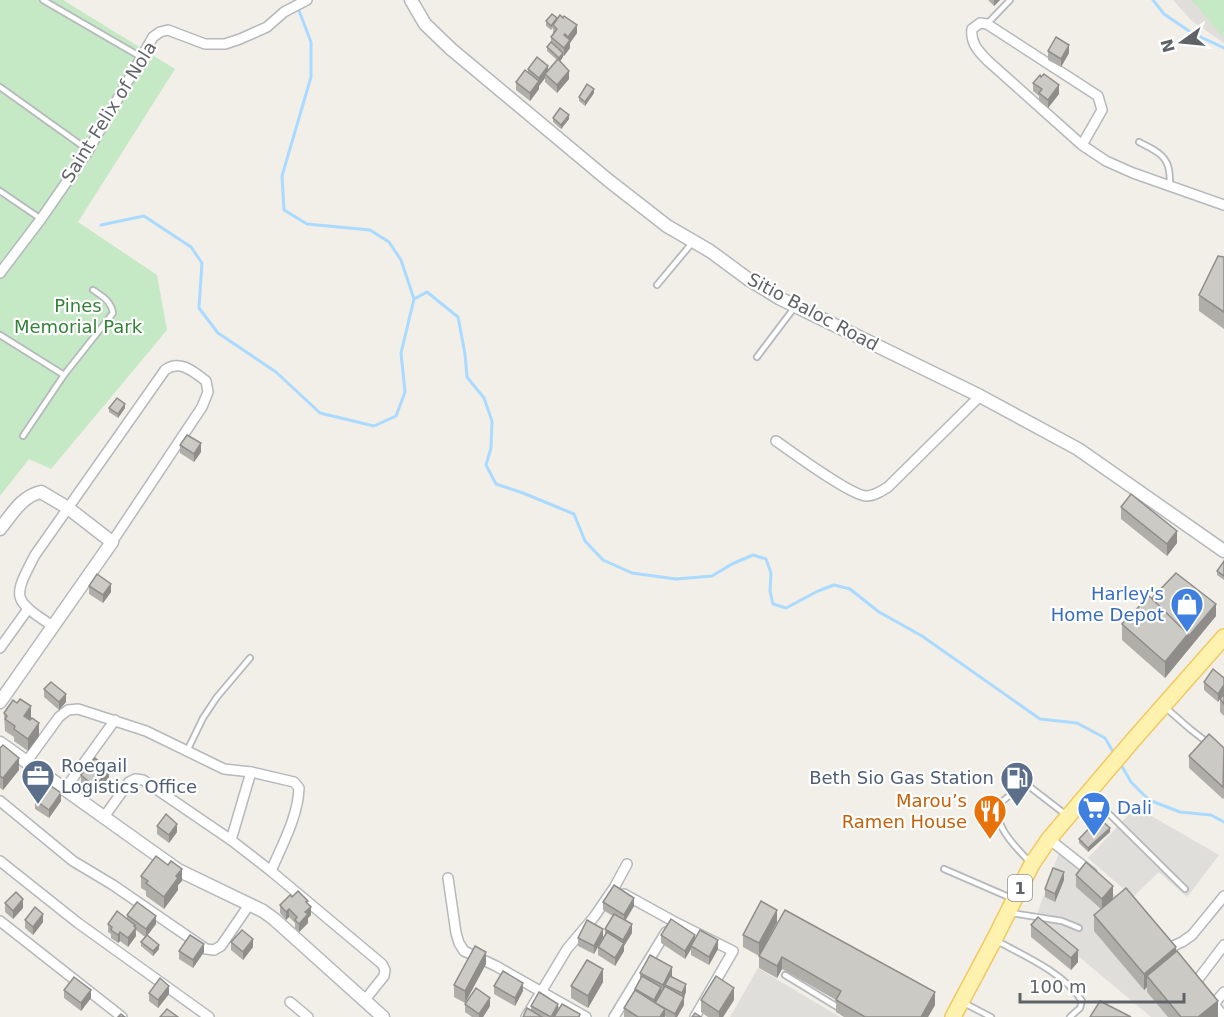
<svg xmlns="http://www.w3.org/2000/svg" width="1224" height="1017" font-family="'DejaVu Sans',sans-serif">
  <rect width="100%" height="100%" fill="#f1efe8"/>
  <!-- industrial -->
  <g fill="#e0deda">
    <path d="M 1173,0 L 1224,0 L 1224,43 L 1192,21 Z"/>
    <path d="M 1136,807 L 1219,855 L 1187,897 L 1159,872 L 1133,897 L 1088,858 Z"/>
    <path d="M 1060,850 L 1126,904 L 1221,1017 L 1151,1017 L 1035,920 Z"/>
    <path d="M 758,968 L 840,1017 L 730,1017 Z"/>
  </g>
  <!-- green -->
  <g fill="#c5e8c5">
    <path d="M 0,0 L 63,0 L 175,69 L 78,222 L 157,275 L 167,330 L 51,469 L 29,459 L 0,496 Z"/>
    <path d="M 1192,0 L 1224,0 L 1224,35 L 1222,36 Z"/>
  </g>
  <g fill="none" stroke-linecap="round" stroke-linejoin="round">
    <!-- stream -->
    <g stroke="#aadaff" stroke-width="3">
      <path d="M 1153,0 L 1164,14 L 1192,33 L 1224,48"/>
      <path d="M 101,225 L 144,216 L 191,247 L 202,263 L 199,308 L 218,333 L 276,372 L 320,413 L 374,426 L 396,416 L 405,392 L 401,353 L 414,299 L 401,260 L 389,242 L 370,230 L 307,224 L 284,210 L 282,176 L 311,77 L 311,42 L 295,0"/>
      <path d="M 414,299 L 427,292 L 458,317 L 465,354 L 467,377 L 484,398 L 492,421 L 491,448 L 486,465 L 496,484 L 523,493 L 574,514 L 585,541 L 603,560 L 632,573 L 676,579 L 712,576 L 732,564 L 753,555 L 766,559 L 771,573 L 770,591 L 773,604 L 786,608 L 818,591 L 834,585 L 850,589 L 879,612 L 922,636 L 1040,719 L 1077,723 L 1105,738 L 1115,755"/>
      <path d="M 1120,763 L 1131,782 L 1149,800 L 1180,812 L 1211,815 L 1224,822"/>
    </g>
    <defs>
      <g id="service">
        <path d="M 43,0 L 141,57"/>
        <path d="M 987,24 L 1010,0"/>
        <path d="M 0,87 L 88,150"/>
        <path d="M 1139,142 C 1150,148 1164,153 1168,166 C 1170,172 1170,179 1170,185"/>
        <path d="M 0,191 L 41,219"/>
        <path d="M 657,285 L 692,243"/>
        <path d="M 0,335 L 64,375"/>
        <path d="M 757,357 L 794,308"/>
        <path d="M 23,436 L 64,375 L 113,313 C 111,301 102,296 93,290"/>
        <path d="M 1166,708 L 1190,729 L 1208,743"/>
        <path d="M 187,751 L 203,718 L 217,697 L 250,658"/>
        <path d="M 1091,796 L 1185,889"/>
        <path d="M 1030,862 C 1018,850 987,820 1002,802 C 1002,801 1009,796 1009,796 C 1016,790 1021,786 1030,787 L 1065,814"/>
        <path d="M 944,869 L 1011,898"/>
        <path d="M 1011,913 L 1062,921 L 1079,928"/>
        <path d="M 997,941 C 1025,956 1064,973 1082,1001 L 1080,1008 L 1070,1017"/>
        <path d="M 785,975 L 839,1008"/>
        <path d="M 964,1003 L 991,1017"/>
      </g>
      <g id="minor">
        <path d="M 1082,145 L 1102,110 L 1098,96 L 987,24 L 980,23 L 972,29 C 970,43 979,52 988,61 L 1082,145 L 1106,161 L 1133,173 L 1224,205"/>
        <path d="M 0,273 L 41,219 L 88,151 L 153,37 L 160,32 L 168,30 L 205,44 L 225,44 L 240,39 L 267,27 L 284,12 L 307,0"/>
        <path d="M 776,441 C 792,452 850,495 866,496 C 875,496 881,491 888,487 L 980,396"/>
        <path d="M 54,627 C 12,599 12,599 35,555 L 165,370 C 180,359 194,372 206,381 L 208,392 L 202,407 L 112,542"/>
        <path d="M 0,648 L 28,609"/>
        <path d="M 27,761 L 59,717 L 68,710 L 78,709 L 146,731 L 224,769 L 251,772 L 294,782 L 299,788 C 298,817 282,845 271,871"/>
        <path d="M 65,789 L 115,720"/>
        <path d="M 0,801 L 73,861 L 113,885 L 206,949 L 214,950 L 221,946 L 249,905"/>
        <path d="M 104,817 L 129,782 L 135,779 L 143,780 L 231,840 L 271,871 L 382,964 L 385,970 L 384,976 L 364,1001"/>
        <path d="M 1049,839 L 1092,873"/>
        <path d="M 231,840 L 251,772"/>
        <path d="M 0,861 L 78,923 L 209,1017"/>
        <path d="M 448,878 L 456,933 L 459,943 L 464,951 L 496,966 L 586,1017"/>
        <path d="M 624,894 L 673,921 L 733,951 L 695,1017"/>
        <path d="M 0,921 L 122,1017"/>
        <path d="M 1166,949 L 1182,942 L 1192,935 L 1224,896"/>
        <path d="M 1196,982 L 1224,945"/>
        <path d="M 1210,999 L 1224,1017"/>
        <path d="M 290,1002 L 308,1017"/>
        <path d="M 1214,1004 L 1224,992"/>
        <path d="M 526,1017 L 567,949 L 594,917 L 614,888 L 627,864"/>
        <path d="M 614,1017 L 666,932"/>
      </g>
      <g id="tertiary">
        <path d="M 411,0 L 425,24 L 451,49 L 608,180 L 667,226 L 710,251 L 748,279 L 779,298 L 980,396 L 1078,449 L 1224,551"/>
        <path d="M 0,529 C 12,514 22,496 41,492 L 68,508 L 112,542 L 0,702"/>
        <path d="M 0,743 L 178,870 L 263,911 L 274,919 L 383,1017"/>
      </g>
      <path id="primary" d="M 953,1017 L 994,940 L 1032,864 L 1049,839 L 1134,739 L 1224,637"/>
    </defs>
    <!-- service casing -->
    <use href="#service" stroke="#b5b8bc" stroke-width="8"/>
    <!-- minor casing -->
    <use href="#minor" stroke="#b5b8bc" stroke-width="12"/>
    <!-- tertiary casing -->
    <use href="#tertiary" stroke="#b5b8bc" stroke-width="15"/>
    <!-- primary casing -->
    <use href="#primary" stroke="#f2c960" stroke-width="18"/>
    <!-- service -->
    <use href="#service" stroke="#fff" stroke-width="4.5"/>
    <!-- minor -->
    <use href="#minor" stroke="#fff" stroke-width="9"/>
    <!-- tertiary -->
    <use href="#tertiary" stroke="#fff" stroke-width="12"/>
    <!-- primary -->
    <use href="#primary" stroke="#fff2af" stroke-width="15"/>
  </g>
  <!-- wall -->
  <g fill="#afaea9">
    <path d="M 988,0 L 1000,0 L 994,6 Z"/>
    <path d="M 546,21 L 577,33 L 570,43 L 570,48 L 564,56 L 563,56 L 560,62 L 569,79 L 557,93 L 545,82 L 545,78 L 539,86 L 539,89 L 530,101 L 516,90 L 516,82 L 528,72 L 528,69 L 548,70 L 557,60 L 547,51 L 547,47 L 551,42 L 551,37 L 554,34 L 553,33 L 553,28 L 551,30 L 546,26 Z"/>
    <path d="M 1048,51 L 1069,53 L 1061,67 L 1048,60 Z"/>
    <path d="M 1033,83 L 1059,94 L 1048,108 L 1039,101 L 1039,96 L 1033,91 Z"/>
    <path d="M 594,93 L 585,106 L 579,101 L 579,97 Z"/>
    <path d="M 553,118 L 569,119 L 561,129 L 553,122 Z"/>
    <path d="M 1224,257 L 1224,329 L 1199,311 L 1199,295 Z"/>
    <path d="M 109,408 L 125,408 L 118,418 L 109,412 Z"/>
    <path d="M 180,445 L 201,452 L 194,462 L 180,453 Z"/>
    <path d="M 1121,507 L 1177,543 L 1167,556 L 1121,519 Z"/>
    <path d="M 1224,561 L 1224,580 L 1217,575 L 1217,571 Z"/>
    <path d="M 89,586 L 111,592 L 103,603 L 89,594 Z"/>
    <path d="M 1151,599 L 1216,616 L 1188,650 L 1188,649 L 1188,650 L 1165,678 L 1122,640 L 1122,624 Z"/>
    <path d="M 1224,678 L 1218,702 L 1204,690 L 1204,682 Z"/>
    <path d="M 44,689 L 66,702 L 59,710 L 44,697 Z"/>
    <path d="M 1224,694 L 1224,716 L 1220,712 L 1220,699 Z"/>
    <path d="M 4,713 L 31,719 L 39,736 L 28,751 L 14,741 L 14,737 L 5,731 Z"/>
    <path d="M 0,748 L 19,770 L 3,790 L 0,788 Z"/>
    <path d="M 1224,748 L 1224,798 L 1223,799 L 1189,768 L 1189,756 Z"/>
    <path d="M 81,775 L 109,777 L 95,795 L 81,783 Z"/>
    <path d="M 35,800 L 61,801 L 49,818 L 35,809 Z"/>
    <path d="M 157,826 L 177,832 L 169,843 L 157,834 Z"/>
    <path d="M 1110,832 L 1088,852 L 1079,843 L 1079,839 Z"/>
    <path d="M 1076,875 L 1113,899 L 1176,952 L 1218,1017 L 1168,1017 L 1147,992 L 1147,987 L 1144,990 L 1094,931 L 1094,915 L 1101,909 L 1076,887 Z"/>
    <path d="M 141,876 L 182,881 L 178,885 L 178,890 L 164,909 L 146,896 L 146,891 L 141,888 Z"/>
    <path d="M 1064,880 L 1055,902 L 1045,897 L 1045,889 Z"/>
    <path d="M 292,897 L 308,904 L 311,915 L 308,918 L 308,923 L 299,932 L 295,928 L 295,923 L 289,917 L 286,920 L 280,913 L 280,905 Z"/>
    <path d="M 603,902 L 634,906 L 625,920 L 632,933 L 624,946 L 624,951 L 615,966 L 598,955 L 598,947 L 594,954 L 578,946 L 578,938 L 603,937 L 598,946 L 605,934 L 605,929 L 613,916 L 603,910 Z"/>
    <path d="M 5,903 L 23,908 L 13,919 L 5,912 Z"/>
    <path d="M 785,910 L 935,1005 L 928,1017 L 844,1017 L 836,1012 L 836,1000 L 782,969 L 777,978 L 759,968 L 759,956 Z"/>
    <path d="M 127,915 L 156,924 L 147,936 L 159,949 L 153,956 L 141,946 L 141,942 L 145,937 L 136,930 L 136,936 L 128,947 L 120,941 L 118,943 L 111,938 L 111,934 L 108,932 L 108,924 L 127,919 Z"/>
    <path d="M 25,920 L 43,922 L 33,935 L 25,928 Z"/>
    <path d="M 777,922 L 759,956 L 743,947 L 743,935 Z"/>
    <path d="M 1031,925 L 1078,962 L 1071,970 L 1031,937 Z"/>
    <path d="M 661,935 L 695,940 L 718,949 L 709,965 L 691,955 L 691,949 L 685,959 L 661,943 Z"/>
    <path d="M 231,942 L 253,947 L 243,960 L 231,950 Z"/>
    <path d="M 179,951 L 204,952 L 193,968 L 179,959 Z"/>
    <path d="M 486,964 L 465,1003 L 454,997 L 454,985 Z"/>
    <path d="M 640,973 L 672,976 L 672,977 L 686,992 L 684,997 L 684,1005 L 677,1017 L 666,1017 L 665,1016 L 665,1017 L 624,1017 L 624,1008 L 635,990 L 640,980 Z"/>
    <path d="M 603,982 L 588,1008 L 571,998 L 571,986 Z"/>
    <path d="M 494,986 L 523,991 L 515,1006 L 494,994 Z"/>
    <path d="M 64,990 L 91,998 L 81,1011 L 64,998 Z"/>
    <path d="M 149,993 L 169,994 L 158,1008 L 149,1001 Z"/>
    <path d="M 701,1000 L 734,1000 L 723,1017 L 708,1017 L 701,1012 Z"/>
    <path d="M 465,1004 L 490,1006 L 483,1017 L 472,1017 L 465,1012 Z"/>
    <path d="M 531,1006 L 558,1010 L 580,1017 L 523,1017 L 531,1010 Z"/>
  </g>
  <!-- shaded-wall -->
  <g fill="#8f8d8a">
    <path d="M 994,0 L 1000,0 L 994,6 Z"/>
    <path d="M 577,25 L 577,33 L 570,43 L 570,48 L 564,56 L 564,48 L 568,43 L 568,37 Z"/>
    <path d="M 1069,45 L 1069,53 L 1061,67 L 1061,59 Z"/>
    <path d="M 563,53 L 563,57 L 559,63 L 559,58 Z"/>
    <path d="M 548,66 L 548,75 L 545,74 L 545,78 L 539,86 L 539,78 Z"/>
    <path d="M 569,71 L 569,79 L 557,93 L 557,85 Z"/>
    <path d="M 539,81 L 539,89 L 530,101 L 530,93 Z"/>
    <path d="M 1059,85 L 1059,94 L 1048,108 L 1048,100 Z"/>
    <path d="M 594,89 L 594,93 L 585,106 L 585,102 Z"/>
    <path d="M 569,115 L 569,119 L 561,129 L 561,125 Z"/>
    <path d="M 125,404 L 125,408 L 118,418 L 118,414 Z"/>
    <path d="M 201,443 L 201,452 L 194,462 L 194,454 Z"/>
    <path d="M 1177,531 L 1177,543 L 1167,556 L 1167,544 Z"/>
    <path d="M 111,584 L 111,592 L 103,603 L 103,595 Z"/>
    <path d="M 1216,604 L 1216,616 L 1188,650 L 1188,637 Z"/>
    <path d="M 1188,634 L 1188,650 L 1165,678 L 1165,662 Z"/>
    <path d="M 1224,685 L 1224,693 L 1218,702 L 1218,694 Z"/>
    <path d="M 66,694 L 66,702 L 59,710 L 59,702 Z"/>
    <path d="M 31,706 L 31,719 L 24,728 L 24,716 Z"/>
    <path d="M 39,723 L 39,736 L 28,751 L 28,739 Z"/>
    <path d="M 19,758 L 19,770 L 3,790 L 3,778 Z"/>
    <path d="M 109,769 L 109,777 L 95,795 L 95,787 Z"/>
    <path d="M 61,793 L 61,801 L 49,818 L 49,810 Z"/>
    <path d="M 177,824 L 177,832 L 169,843 L 169,835 Z"/>
    <path d="M 1110,828 L 1110,832 L 1088,852 L 1088,848 Z"/>
    <path d="M 182,869 L 182,881 L 178,885 L 178,890 L 164,909 L 164,897 L 176,876 Z"/>
    <path d="M 1064,872 L 1064,880 L 1055,902 L 1055,894 Z"/>
    <path d="M 1113,886 L 1113,898 L 1102,911 L 1102,899 Z"/>
    <path d="M 634,898 L 634,906 L 624,923 L 624,915 Z"/>
    <path d="M 23,899 L 23,908 L 13,919 L 13,911 Z"/>
    <path d="M 311,907 L 311,915 L 308,918 L 308,923 L 299,932 L 299,924 L 305,912 Z"/>
    <path d="M 289,909 L 289,917 L 286,920 L 286,912 Z"/>
    <path d="M 777,910 L 777,922 L 759,956 L 759,943 Z"/>
    <path d="M 43,914 L 43,922 L 33,935 L 33,927 Z"/>
    <path d="M 156,916 L 156,924 L 146,937 L 146,929 Z"/>
    <path d="M 632,924 L 632,933 L 624,946 L 624,951 L 615,966 L 615,958 L 623,945 L 623,940 Z"/>
    <path d="M 135,925 L 136,936 L 128,947 L 128,938 Z"/>
    <path d="M 603,929 L 603,937 L 594,954 L 594,946 Z"/>
    <path d="M 120,932 L 120,941 L 118,943 L 118,935 Z"/>
    <path d="M 695,935 L 695,943 L 691,946 L 691,949 L 685,959 L 685,951 Z"/>
    <path d="M 253,939 L 253,947 L 243,960 L 243,952 Z"/>
    <path d="M 718,940 L 718,949 L 709,965 L 709,957 Z"/>
    <path d="M 204,944 L 204,952 L 193,968 L 193,960 Z"/>
    <path d="M 159,945 L 159,949 L 153,956 L 153,951 Z"/>
    <path d="M 1176,947 L 1176,963 L 1147,976 L 1147,987 L 1144,990 L 1144,974 Z"/>
    <path d="M 1078,950 L 1078,962 L 1071,970 L 1071,958 Z"/>
    <path d="M 486,952 L 486,964 L 465,1003 L 465,991 Z"/>
    <path d="M 782,957 L 782,969 L 777,978 L 777,966 Z"/>
    <path d="M 672,967 L 672,976 L 667,985 L 665,985 L 665,988 L 663,993 L 663,985 Z"/>
    <path d="M 603,969 L 603,982 L 588,1008 L 588,996 Z"/>
    <path d="M 523,983 L 523,991 L 515,1006 L 515,998 Z"/>
    <path d="M 686,984 L 686,992 L 682,1001 L 682,993 Z"/>
    <path d="M 169,986 L 169,994 L 158,1008 L 158,1000 Z"/>
    <path d="M 661,987 L 661,995 L 654,1008 L 654,1000 Z"/>
    <path d="M 734,988 L 734,1000 L 723,1017 L 719,1017 L 719,1012 Z"/>
    <path d="M 91,990 L 91,998 L 81,1011 L 81,1003 Z"/>
    <path d="M 935,992 L 935,1005 L 928,1017 L 921,1017 Z"/>
    <path d="M 684,997 L 684,1005 L 677,1017 L 675,1017 L 675,1014 Z"/>
    <path d="M 490,998 L 490,1006 L 483,1017 L 479,1017 L 479,1014 Z"/>
    <path d="M 1218,1001 L 1218,1017 L 1198,1017 Z"/>
    <path d="M 558,1004 L 558,1012 L 556,1017 L 551,1017 Z"/>
    <path d="M 665,1009 L 665,1017 L 660,1017 Z"/>
  </g>
  <!-- building -->
  <g fill="#cccac5" stroke="#8f8d8a" stroke-width="1.5">
    <path d="M 552,14 L 557,18 L 551,26 L 546,21 Z"/>
    <path d="M 560,15 L 563,18 L 564,16 L 577,25 L 568,37 L 565,34 L 564,35 L 570,40 L 564,48 L 551,37 L 557,29 L 553,25 Z"/>
    <path d="M 1056,37 L 1069,45 L 1061,59 L 1048,51 Z"/>
    <path d="M 551,42 L 563,53 L 559,58 L 547,47 Z"/>
    <path d="M 537,57 L 548,66 L 539,78 L 528,69 Z"/>
    <path d="M 558,59 L 569,71 L 557,85 L 545,74 Z"/>
    <path d="M 525,70 L 539,81 L 530,93 L 516,82 Z"/>
    <path d="M 1044,74 L 1059,85 L 1048,100 L 1039,93 L 1042,89 L 1033,83 L 1040,75 L 1041,77 Z"/>
    <path d="M 587,84 L 594,89 L 585,102 L 579,97 Z"/>
    <path d="M 560,108 L 569,115 L 561,125 L 553,118 Z"/>
    <path d="M 1218,256 L 1224,257 L 1224,312 L 1199,295 Z"/>
    <path d="M 117,398 L 125,404 L 118,414 L 109,408 Z"/>
    <path d="M 187,435 L 201,443 L 194,454 L 180,445 Z"/>
    <path d="M 1131,494 L 1177,531 L 1167,544 L 1121,507 Z"/>
    <path d="M 1224,561 L 1224,576 L 1217,571 Z"/>
    <path d="M 1176,573 L 1216,604 L 1188,637 L 1188,634 L 1151,599 Z"/>
    <path d="M 97,574 L 111,584 L 103,595 L 89,586 Z"/>
    <path d="M 1149,596 L 1188,634 L 1165,662 L 1122,624 Z"/>
    <path d="M 1213,669 L 1224,678 L 1224,685 L 1218,694 L 1204,682 Z"/>
    <path d="M 51,682 L 66,694 L 59,702 L 44,689 Z"/>
    <path d="M 1224,694 L 1224,704 L 1220,699 Z"/>
    <path d="M 20,699 L 31,706 L 24,716 L 30,720 L 32,718 L 39,723 L 28,739 L 14,729 L 15,726 L 5,719 L 7,716 L 4,713 L 13,700 L 17,703 Z"/>
    <path d="M 1209,734 L 1224,748 L 1223,787 L 1189,756 Z"/>
    <path d="M 3,745 L 19,758 L 3,778 L 0,776 L 0,748 Z"/>
    <path d="M 95,758 L 109,769 L 95,787 L 81,775 Z"/>
    <path d="M 47,783 L 61,793 L 49,810 L 35,800 Z"/>
    <path d="M 166,814 L 177,824 L 169,835 L 157,826 Z"/>
    <path d="M 1099,818 L 1110,828 L 1088,848 L 1079,839 Z"/>
    <path d="M 156,856 L 168,865 L 171,861 L 182,869 L 176,876 L 178,878 L 164,897 L 146,883 L 148,881 L 141,876 Z"/>
    <path d="M 1086,862 L 1113,886 L 1102,899 L 1076,875 Z"/>
    <path d="M 1053,868 L 1064,872 L 1055,894 L 1045,889 Z"/>
    <path d="M 614,885 L 634,898 L 624,915 L 603,902 Z"/>
    <path d="M 1126,888 L 1176,947 L 1144,974 L 1094,915 Z"/>
    <path d="M 298,891 L 308,901 L 306,902 L 311,907 L 305,912 L 308,914 L 299,924 L 295,920 L 297,917 L 289,909 L 286,912 L 280,905 L 290,895 L 292,897 Z"/>
    <path d="M 16,892 L 23,899 L 13,911 L 5,903 Z"/>
    <path d="M 761,901 L 777,910 L 759,943 L 743,935 Z"/>
    <path d="M 137,902 L 156,916 L 146,929 L 127,915 Z"/>
    <path d="M 35,907 L 43,914 L 33,927 L 25,920 Z"/>
    <path d="M 785,910 L 935,992 L 921,1017 L 865,1017 L 836,1000 L 841,991 L 782,957 L 777,966 L 759,956 Z"/>
    <path d="M 117,911 L 135,925 L 134,926 L 136,928 L 128,938 L 120,932 L 118,935 L 111,930 L 112,927 L 108,924 Z"/>
    <path d="M 614,914 L 632,924 L 623,940 L 605,929 Z"/>
    <path d="M 1038,917 L 1078,950 L 1071,958 L 1031,925 Z"/>
    <path d="M 671,919 L 695,935 L 685,951 L 661,935 Z"/>
    <path d="M 587,920 L 603,929 L 594,946 L 578,938 Z"/>
    <path d="M 242,930 L 253,939 L 243,952 L 231,942 Z"/>
    <path d="M 700,930 L 718,940 L 709,957 L 691,946 Z"/>
    <path d="M 607,932 L 624,943 L 615,958 L 598,947 Z"/>
    <path d="M 147,935 L 159,945 L 153,951 L 141,942 Z"/>
    <path d="M 190,935 L 204,944 L 193,960 L 179,951 Z"/>
    <path d="M 475,946 L 486,952 L 465,991 L 454,985 Z"/>
    <path d="M 1177,951 L 1218,1001 L 1198,1017 L 1181,1017 L 1147,976 Z"/>
    <path d="M 650,955 L 672,967 L 663,985 L 640,973 Z"/>
    <path d="M 587,960 L 603,969 L 588,996 L 571,986 Z"/>
    <path d="M 503,971 L 523,983 L 515,998 L 494,986 Z"/>
    <path d="M 642,976 L 661,987 L 654,1000 L 635,989 Z"/>
    <path d="M 670,976 L 686,984 L 682,993 L 665,985 Z"/>
    <path d="M 716,976 L 734,988 L 719,1012 L 701,1000 Z"/>
    <path d="M 74,977 L 91,990 L 81,1003 L 64,990 Z"/>
    <path d="M 160,978 L 169,986 L 158,1000 L 149,993 Z"/>
    <path d="M 665,986 L 684,997 L 675,1014 L 655,1003 Z"/>
    <path d="M 476,988 L 490,998 L 479,1014 L 465,1004 Z"/>
    <path d="M 635,990 L 665,1009 L 660,1017 L 638,1017 L 624,1008 Z"/>
    <path d="M 539,992 L 558,1004 L 551,1017 L 531,1006 Z"/>
    <path d="M 1100,1001 L 1131,1017 L 1090,1017 Z"/>
    <path d="M 562,1004 L 580,1014 L 579,1017 L 554,1017 Z"/>
    <path d="M 527,1008 L 542,1017 L 523,1017 Z"/>
    <path d="M 167,1009 L 178,1017 L 160,1017 Z"/>
    <path d="M 695,1013 L 701,1017 L 692,1017 Z"/>
    <path d="M 121,1014 L 125,1017 L 118,1017 Z"/>
  </g>
  <!-- icons -->
  <defs>
    <symbol id="shop-pin" viewBox="-11 -11 22 30"><path d="M0 17L-7.5 6A9.5 9.5 0 1 1 7.5 6Z" fill="#3f7fe0" stroke="#fff"/><path d="M-5-2.5h2.3a2.7 3.5 0 0 1 5.4 0H5L5.5 6h-11ZM-1.5-2.5h3a1.5 2.3 0 0 0-3 0Z" fill="#fff"/></symbol>
    <symbol id="office-pin" viewBox="-11 -11 22 30"><path d="M0 17L-7.5 6A9.5 9.5 0 1 1 7.5 6Z" fill="#5c6f8a" stroke="#fff"/><path d="M-6-3h4V-5.5h4V-3h4V5H-6ZM-1-4.5V-3h2v-1.5ZM-6 0V1H6V0Z" fill="#fff"/></symbol>
    <symbol id="fuel-pin" viewBox="-11 -11 22 30"><path d="M0 17L-7.5 6A9.5 9.5 0 1 1 7.5 6Z" fill="#5c6f8a" stroke="#fff"/><path d="M-5.5-6h7V0h2V4h1.3V-2.5L3-4.5l.8-.8L6-3V5H2.5V1h-1V6h-7ZM-4.2-4.7v3.2H.2V-4.7Z" fill="#fff"/></symbol>
    <symbol id="supermarket-pin" viewBox="-11 -11 22 30"><path d="M0 17L-7.5 6A9.5 9.5 0 1 1 7.5 6Z" fill="#3f7fe0" stroke="#fff"/><path d="M-6-5.5h2.5l.6 2H6L4.5 2H-2.5L-4.4-4H-6ZM-1.5 3.2a1.3 1.3 0 1 0 .1 0ZM3 3.2a1.3 1.3 0 1 0 .1 0Z" fill="#fff"/></symbol>
    <symbol id="restaurant-pin" viewBox="-11 -11 22 30"><path d="M0 17L-7.5 6A9.5 9.5 0 1 1 7.5 6Z" fill="#e8710a" stroke="#fff"/><path d="M-5-6h1v4h1v-4h1v4h1v-4h1v5L-1.5 .5V6h-2V.5L-5-1ZM5-6V6H3V1.5H1.5Q1.5-4 5-6Z" fill="#fff"/></symbol>
  </defs>
  <g fill-rule="evenodd">
    <use href="#shop-pin" x="1168" y="585" width="38" height="52"/>
    <use href="#office-pin" x="19" y="757" width="38" height="52"/>
    <use href="#fuel-pin" x="998" y="759" width="38" height="52"/>
    <use href="#supermarket-pin" x="1075" y="789" width="38" height="52"/>
    <use href="#restaurant-pin" x="971" y="792" width="38" height="52"/>
  </g>
  <g text-anchor="middle" stroke-width="4.5" stroke-linejoin="round" paint-order="stroke">
    <!-- shield labels -->
    <rect fill="#fff" stroke="#8f9295" stroke-width="1.5" x="1008" y="875" width="24" height="26" rx="4.5"/>
    <g font-size="16" font-weight="bold" fill="#5f6368">
      <text x="1020" y="894">1</text>
    </g>
    <!-- street labels -->
    <g font-size="18" fill="#5f6368" stroke="#fff">
      <text transform="translate(109 112) rotate(-58)" y="6">Saint Felix of Nola</text>
      <text transform="translate(813 312) rotate(28)" y="6">Sitio Baloc Road</text>
    </g>
    <!-- park labels -->
    <g font-size="18" fill="#348238" stroke="#fff">
      <text x="78" y="312">Pines<tspan x="78" dy="21">Memorial Park</tspan></text>
    </g>
    <!-- shop labels -->
    <g font-size="18" fill="#366cbe" stroke="#fff" text-anchor="end">
      <text x="1164" y="600">Harley's<tspan x="1164" dy="21">Home Depot</tspan></text>
      <text x="1117" y="814" text-anchor="start">Dali</text>
    </g>
    <!-- service labels -->
    <g font-size="18" fill="#4e5e75" stroke="#fff" text-anchor="start">
      <text x="61" y="772">Roegail<tspan x="61" dy="21">Logistics Office</tspan></text>
      <text x="994" y="784" text-anchor="end">Beth Sio Gas Station</text>
    </g>
    <!-- food labels -->
    <g font-size="18" fill="#c56008" stroke="#fff" text-anchor="end">
      <text x="967" y="807">Marou’s<tspan x="967" dy="21">Ramen House</tspan></text>
    </g>
  </g>
  <!-- north arrow -->
  <g transform="translate(1182 42) rotate(255)" stroke="#ffffff" stroke-width="4.5" paint-order="stroke">
  <path d="M0-4.5L10 22L0 15L-10 22Z" fill="#5f6368"/>
  <text y="-9" font-size="16" font-weight="bold" text-anchor="middle" fill="#5f6368">N</text>
  </g>
  <!-- scale -->
  <path d="M1020 993v9h164v-9" fill="none" stroke="#5f6368" stroke-width="3"/>
  <text x="1029" y="993" font-size="18" fill="#5f6368" stroke="#ffffff" stroke-width="4.5" paint-order="stroke">100 m</text>
</svg>
